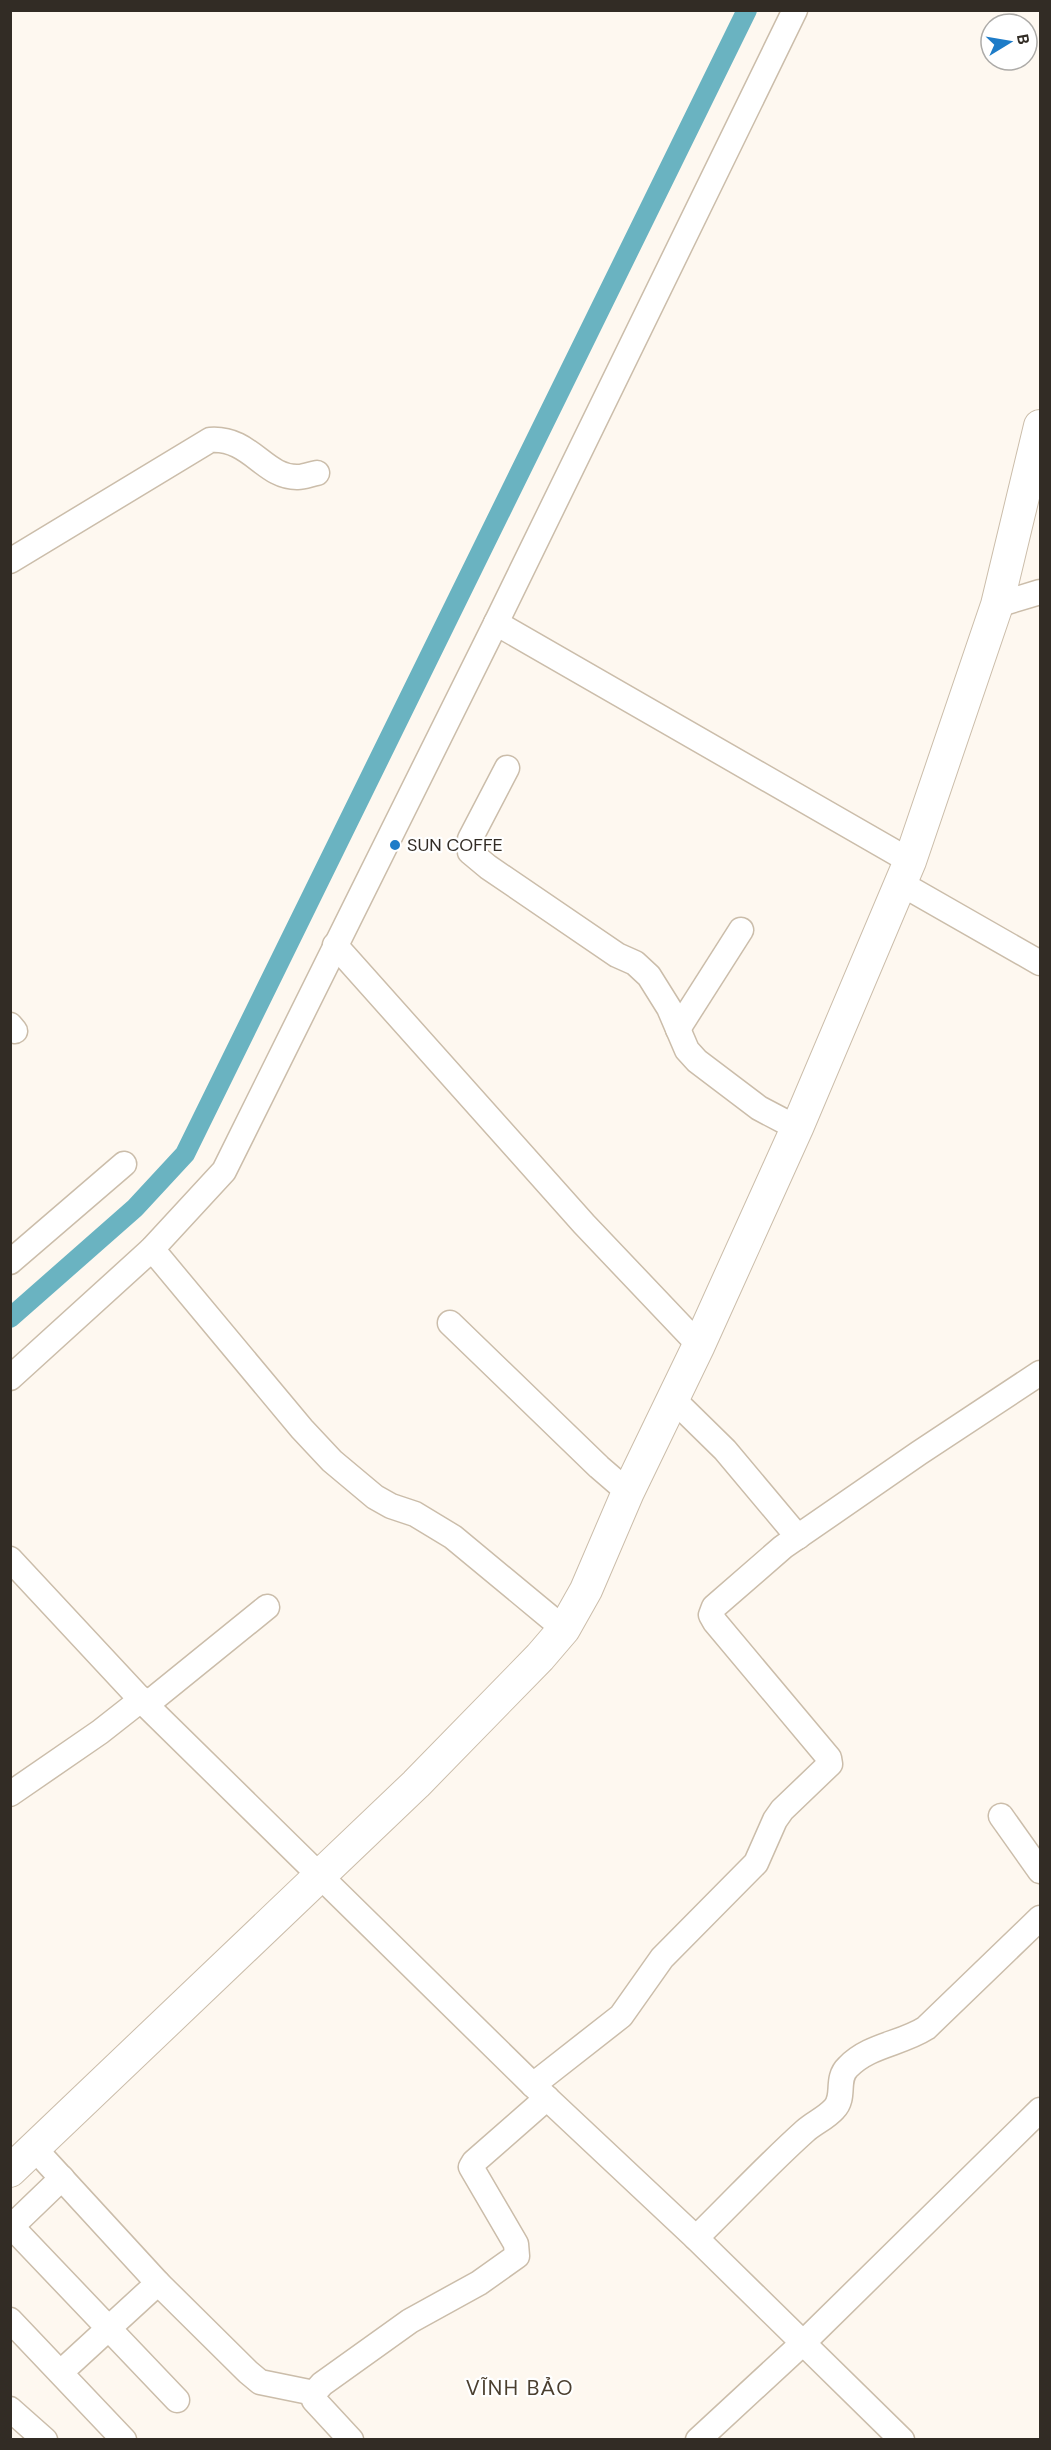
<svg xmlns="http://www.w3.org/2000/svg" width="1051" height="2450" font-family="'DM Sans',sans-serif">
  <rect width="100%" height="100%" fill="#fef8f0"/>
  <g fill="none" stroke-linecap="round" stroke-linejoin="round">
    <!-- canal -->
    <path stroke="#6ab3c1" stroke-width="20" d="M 10,1318 L 135,1208 L 185,1154 L 747,10"/>
    <defs>
      <g id="minor">
        <path d="M 10,561 L 210,440 C 251,437 264,478 298,477 C 304,477 311,474 317,473"/>
        <path d="M 997,605 L 1040,592"/>
        <path d="M 496,623 L 910,861"/>
        <path d="M 507,768 L 470,839 L 470,852 L 488,867 L 617,955 L 635,963 L 649,976 L 669,1008 L 687,1050 L 697,1061 L 759,1108 L 797,1128"/>
        <path d="M 900,883 L 1040,963"/>
        <path d="M 335,945 L 584,1224 L 699,1345"/>
        <path d="M 10,1025 L 15,1031"/>
        <path d="M 678,1029 L 741,930"/>
        <path d="M 152,1249 L 302,1429 L 332,1461 L 375,1497 L 391,1506 L 415,1514 L 453,1537 L 564,1629"/>
        <path d="M 10,1262 L 124,1164"/>
        <path d="M 450,1323 L 599,1467 L 628,1492"/>
        <path d="M 10,1378 L 152,1249 L 224,1171 L 496,623 L 795,10"/>
        <path d="M 673,1399 L 725,1450 L 798,1537"/>
        <path d="M 10,1559 L 146,1705 L 533,2085 L 696,2238 L 902,2440"/>
        <path d="M 146,1705 L 267,1607"/>
        <path d="M 10,1794 L 100,1732 L 142,1699"/>
        <path d="M 1001,1816 L 1040,1871"/>
        <path d="M 533,2085 L 621,2016 L 662,1958 L 756,1863 L 775,1820 L 782,1810 L 830,1764 L 829,1758 L 715,1622 L 711,1615 L 714,1607 L 783,1547 L 919,1453 L 1040,1373"/>
        <path d="M 34,2148 L 158,2283 L 248,2372 L 260,2382 L 314,2393"/>
        <path d="M 12,2227 L 177,2400"/>
        <path d="M 10,2228 L 62,2178"/>
        <path d="M 696,2238 C 732,2203 767,2165 805,2131 C 814,2123 826,2118 834,2109 C 846,2097 835,2079 848,2067 C 869,2045 901,2044 926,2028 L 1040,1918"/>
        <path d="M 10,2320 L 124,2440"/>
        <path d="M 61,2372 L 158,2283"/>
        <path d="M 10,2409 L 45,2440"/>
        <path d="M 351,2440 L 314,2400 L 314,2393 L 322,2384 L 410,2321 L 479,2283 L 517,2256 L 516,2244 L 471,2167 L 474,2162 L 547,2098"/>
        <path d="M 698,2440 L 804,2342 L 1040,2110"/>
      </g>
      <path id="major" d="M 10,2171 L 416,1784 L 540,1657 L 564,1629 L 586,1590 L 628,1492 L 699,1345 L 797,1128 L 910,861 L 997,605 L 1040,426"/>
    </defs>
    <!-- minor casing -->
    <use href="#minor" stroke="#cbbdaa" stroke-width="27"/>
    <!-- major casing -->
    <use href="#major" stroke="#cbbdaa" stroke-width="34"/>
    <!-- minor -->
    <use href="#minor" stroke="#fff" stroke-width="24"/>
    <!-- major -->
    <use href="#major" stroke="#fff" stroke-width="32"/>
  </g>
  <!-- markers -->
  <circle fill="#1e7cc8" stroke="#fff" stroke-width="2" cx="395" cy="845" r="6"/>
  <g text-anchor="middle" stroke-width="4.5" stroke-linejoin="round" paint-order="stroke">
    <!-- poi labels -->
    <g font-size="18" fill="#322c25" stroke="#fff" text-anchor="start">
      <text x="407" y="851">SUN COFFE</text>
    </g>
    <!-- quarter labels -->
    <g font-size="21" letter-spacing="1.5" fill="#4b3f2f" stroke="#fff">
      <text x="520" y="2395">VĨNH BẢO</text>
    </g>
  </g>
  <!-- border -->
  <rect width="1051" height="2450" fill="none" stroke="#322c25" stroke-width="24"/>
  <!-- north arrow -->
  <g transform="translate(1009 42) rotate(79)"><circle r="28" fill="#ffffff" stroke="#adaba8" stroke-width="1.5"/>
  <path d="M0-4.5L10 22L0 15L-10 22Z" fill="#1e7cc8"/>
  <text y="-9" font-size="16" font-weight="bold" text-anchor="middle" fill="#322c25">B</text>
  </g>
</svg>
